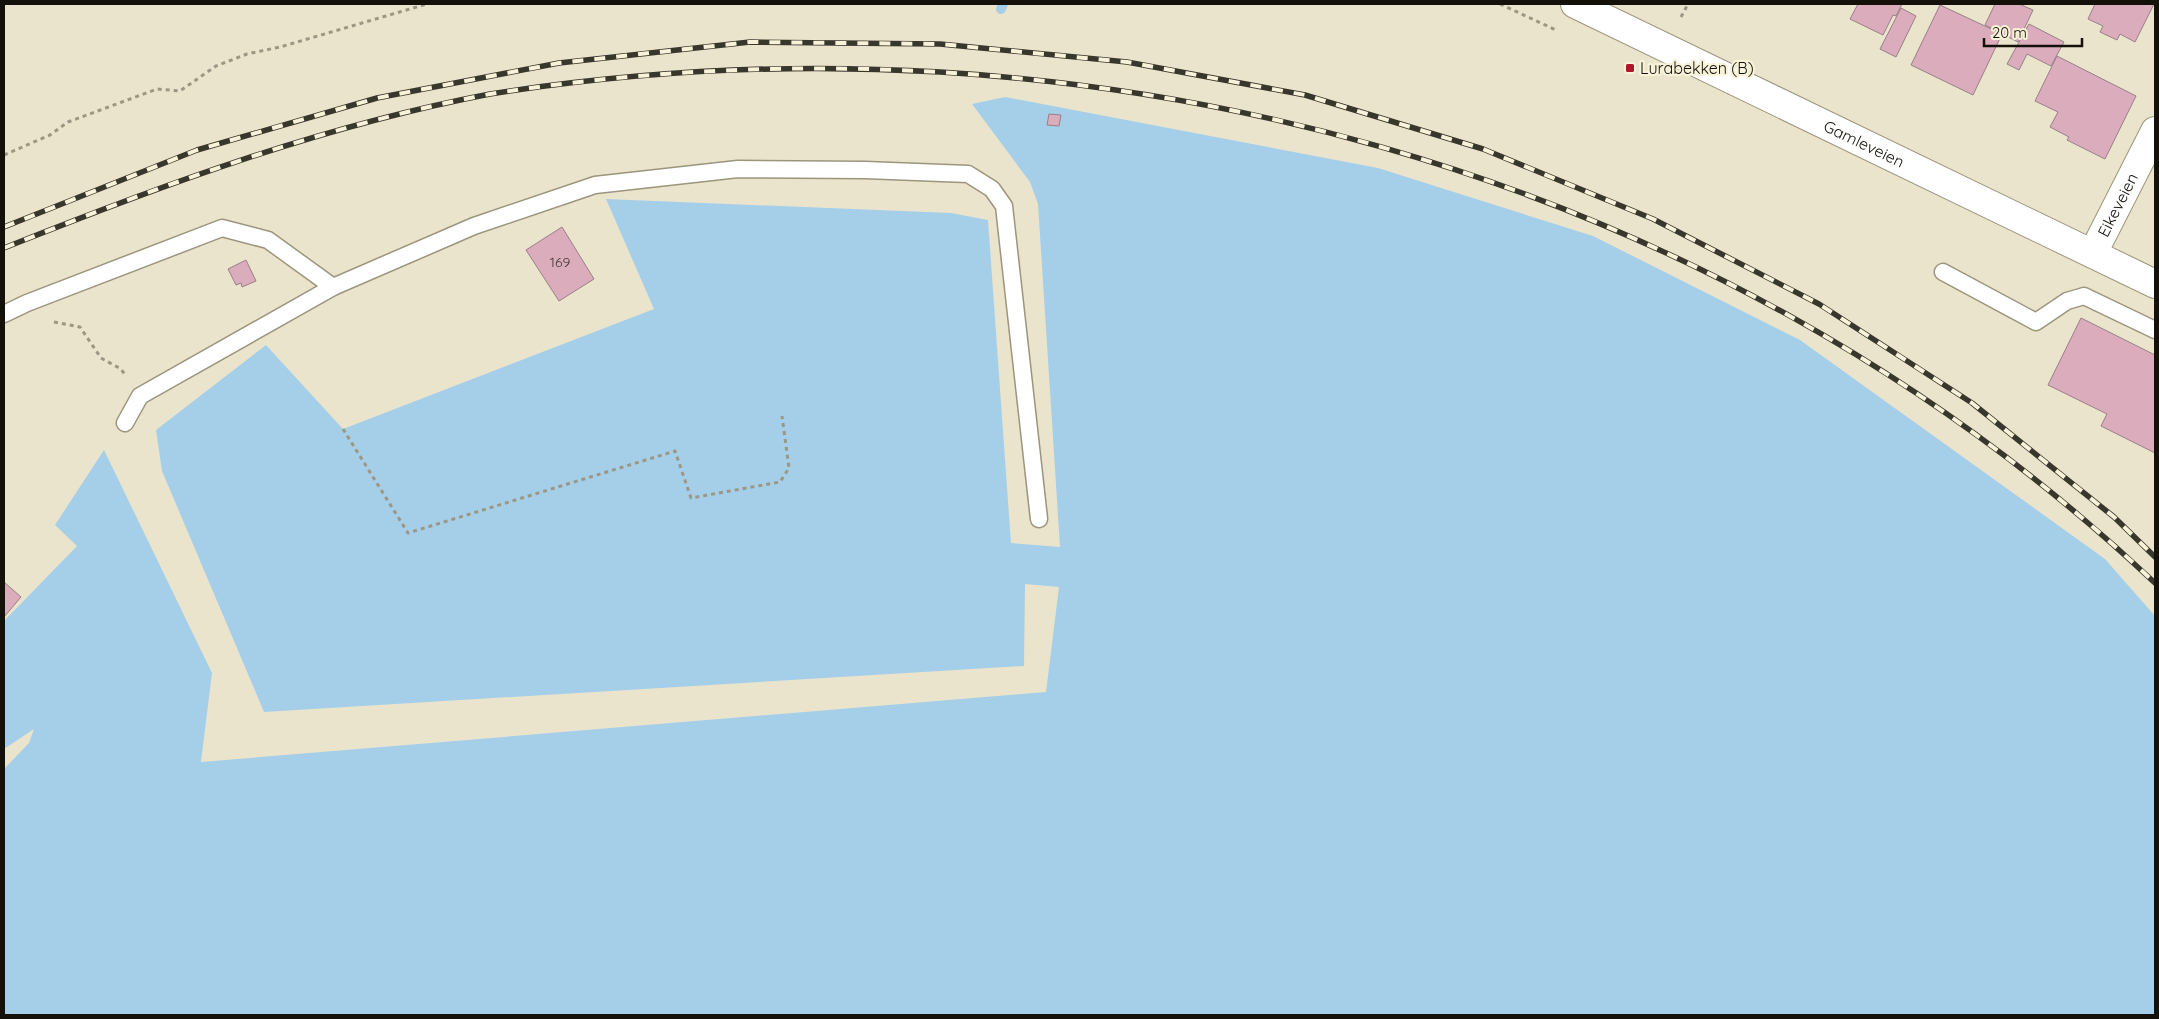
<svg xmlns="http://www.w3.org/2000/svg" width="2159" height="1019" font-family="Quicksand,sans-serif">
  <rect width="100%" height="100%" fill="#ebe4cc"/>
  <!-- water -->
  <path fill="#a5cfe9" d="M 1005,97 L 1378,168 L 1593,236 L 1800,340 L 2105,559 L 2155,616 L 2155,1015 L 4,1015 L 4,769 L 29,743 L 34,729 L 4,749 L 4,621 L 77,546 L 55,525 L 104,450 L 212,673 L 201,762 L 1046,692 L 1059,587 L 1025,584 L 1024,666 L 264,712 L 162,471 L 156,430 L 266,345 L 343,429 L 654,309 L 606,199 L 951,213 L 988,220 L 1011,543 L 1060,547 L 1038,204 L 1030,182 L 972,104 Z"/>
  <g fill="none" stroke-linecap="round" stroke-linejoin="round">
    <!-- stream -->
    <path stroke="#a5cfe9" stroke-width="10" d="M 1001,9 L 1003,4"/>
  </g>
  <!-- building -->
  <g fill="#dbadbc" stroke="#987f88">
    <path d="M 1858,4 L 1902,4 L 1896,16 L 1893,15 L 1883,35 L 1850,19 Z"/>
    <path d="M 1995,4 L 2019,4 L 2033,10 L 2018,42 L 1985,25 Z"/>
    <path d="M 2095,4 L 2154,4 L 2135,42 L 2120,34 L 2117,40 L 2100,32 L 2103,26 L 2088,19 Z"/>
    <path d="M 1940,5 L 2002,34 L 1973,95 L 1911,65 Z"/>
    <path d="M 1901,8 L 1916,16 L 1896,57 L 1880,49 Z"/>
    <path d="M 2029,24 L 2064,42 L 2051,66 L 2027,54 L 2019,70 L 2007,64 Z"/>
    <path d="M 2057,56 L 2136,96 L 2105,159 L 2067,140 L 2069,137 L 2050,127 L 2058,112 L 2035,101 Z"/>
    <path d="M 1049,114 L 1061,115 L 1059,126 L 1047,125 Z"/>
    <path d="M 562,227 L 594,279 L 559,301 L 526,250 Z"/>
    <path d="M 246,260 L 256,281 L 242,287 L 241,283 L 236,285 L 228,269 Z"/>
    <path d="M 2081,318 L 2155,355 L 2155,453 L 2101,426 L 2107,414 L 2048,385 Z"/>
    <path d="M 4,582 L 21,597 L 4,617 Z"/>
  </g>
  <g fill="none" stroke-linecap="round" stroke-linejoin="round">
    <defs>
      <g id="service">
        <path d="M 1943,272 L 2036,322 L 2067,301 L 2084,296 L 2155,330"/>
        <path d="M 4,314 L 27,303 L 222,228 L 268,240 L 333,287"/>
        <path d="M 125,423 L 140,396 L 333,287 L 474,226 L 595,185 L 738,169 L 865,170 L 968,174 L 992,189 L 1004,206 L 1039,519"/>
      </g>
      <g id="minor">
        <path id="s1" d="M 2093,253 L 2155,131"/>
      </g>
      <g id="secondary">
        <path id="s2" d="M 1575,4 L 2155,284"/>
      </g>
    </defs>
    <!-- service casing -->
    <use href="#service" stroke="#9b957e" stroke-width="19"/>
    <!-- minor casing -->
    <use href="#minor" stroke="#9b957e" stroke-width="30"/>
    <!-- secondary casing -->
    <use href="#secondary" stroke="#9b957e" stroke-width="30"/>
    <!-- path -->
    <g stroke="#9c9784" stroke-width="3" stroke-dasharray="4 4" stroke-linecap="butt">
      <path d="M 1500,4 L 1558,31"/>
      <path d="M 1681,17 L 1688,4"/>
      <path d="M 4,155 L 50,135 L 68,122 L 157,89 L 180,91 L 216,66 L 247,54 L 280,47 L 427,4"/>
      <path d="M 54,322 L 80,327 L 101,358 L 121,369 L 126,376"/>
      <path d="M 343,429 L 408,533 L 675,451 L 691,498 L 780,482 L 789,468 L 782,416"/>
    </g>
    <!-- service -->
    <use href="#service" stroke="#fff" stroke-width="16"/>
    <!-- minor -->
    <use href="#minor" stroke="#fff" stroke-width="28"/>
    <!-- secondary -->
    <use href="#secondary" stroke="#fff" stroke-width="28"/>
    <defs>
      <g id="rail">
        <path d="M 4,227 L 197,150 L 377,98 L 559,63 L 750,42 L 940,44 L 1127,62 L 1305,95 L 1483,149 L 1653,219 L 1819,304 L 1972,403 L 2114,517 L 2155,557"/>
        <path d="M 4,248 C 162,185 322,126 490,94 C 1088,0 1713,166 2155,583"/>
      </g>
    </defs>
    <!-- rail casing -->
    <use href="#rail" stroke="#39362c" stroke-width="5.5"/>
    <!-- rail -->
    <use href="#rail" stroke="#f8f2d9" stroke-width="4" stroke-dasharray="11" stroke-linecap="butt"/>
  </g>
  <!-- markers -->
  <rect fill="#ad1929" stroke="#f8f2d9" stroke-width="2" x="1625" y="63" width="10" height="10" rx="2.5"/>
  <g text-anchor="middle" stroke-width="4.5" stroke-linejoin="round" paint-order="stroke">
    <!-- number labels -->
    <g font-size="14" fill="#453836">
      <text x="560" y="267">169</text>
    </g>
    <!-- poi labels -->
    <g font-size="16" fill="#131109" stroke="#f8f2d9" text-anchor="start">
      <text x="1640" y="74">Lurabekken (B)</text>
    </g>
    <!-- street labels -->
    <g font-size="16" fill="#131109" stroke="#f8f2d9">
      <text dy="6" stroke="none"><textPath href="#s2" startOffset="321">Gamleveien</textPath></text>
      <text dy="6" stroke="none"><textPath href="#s1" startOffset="54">Eikeveien</textPath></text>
    </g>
  </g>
  <!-- border -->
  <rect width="2159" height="1019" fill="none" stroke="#131109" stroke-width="10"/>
  <!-- scale -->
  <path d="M1984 38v8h98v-8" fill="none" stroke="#131109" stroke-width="2.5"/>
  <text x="1992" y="38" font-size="15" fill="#131109" stroke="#f8f2d9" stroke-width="4" paint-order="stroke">20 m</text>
</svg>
